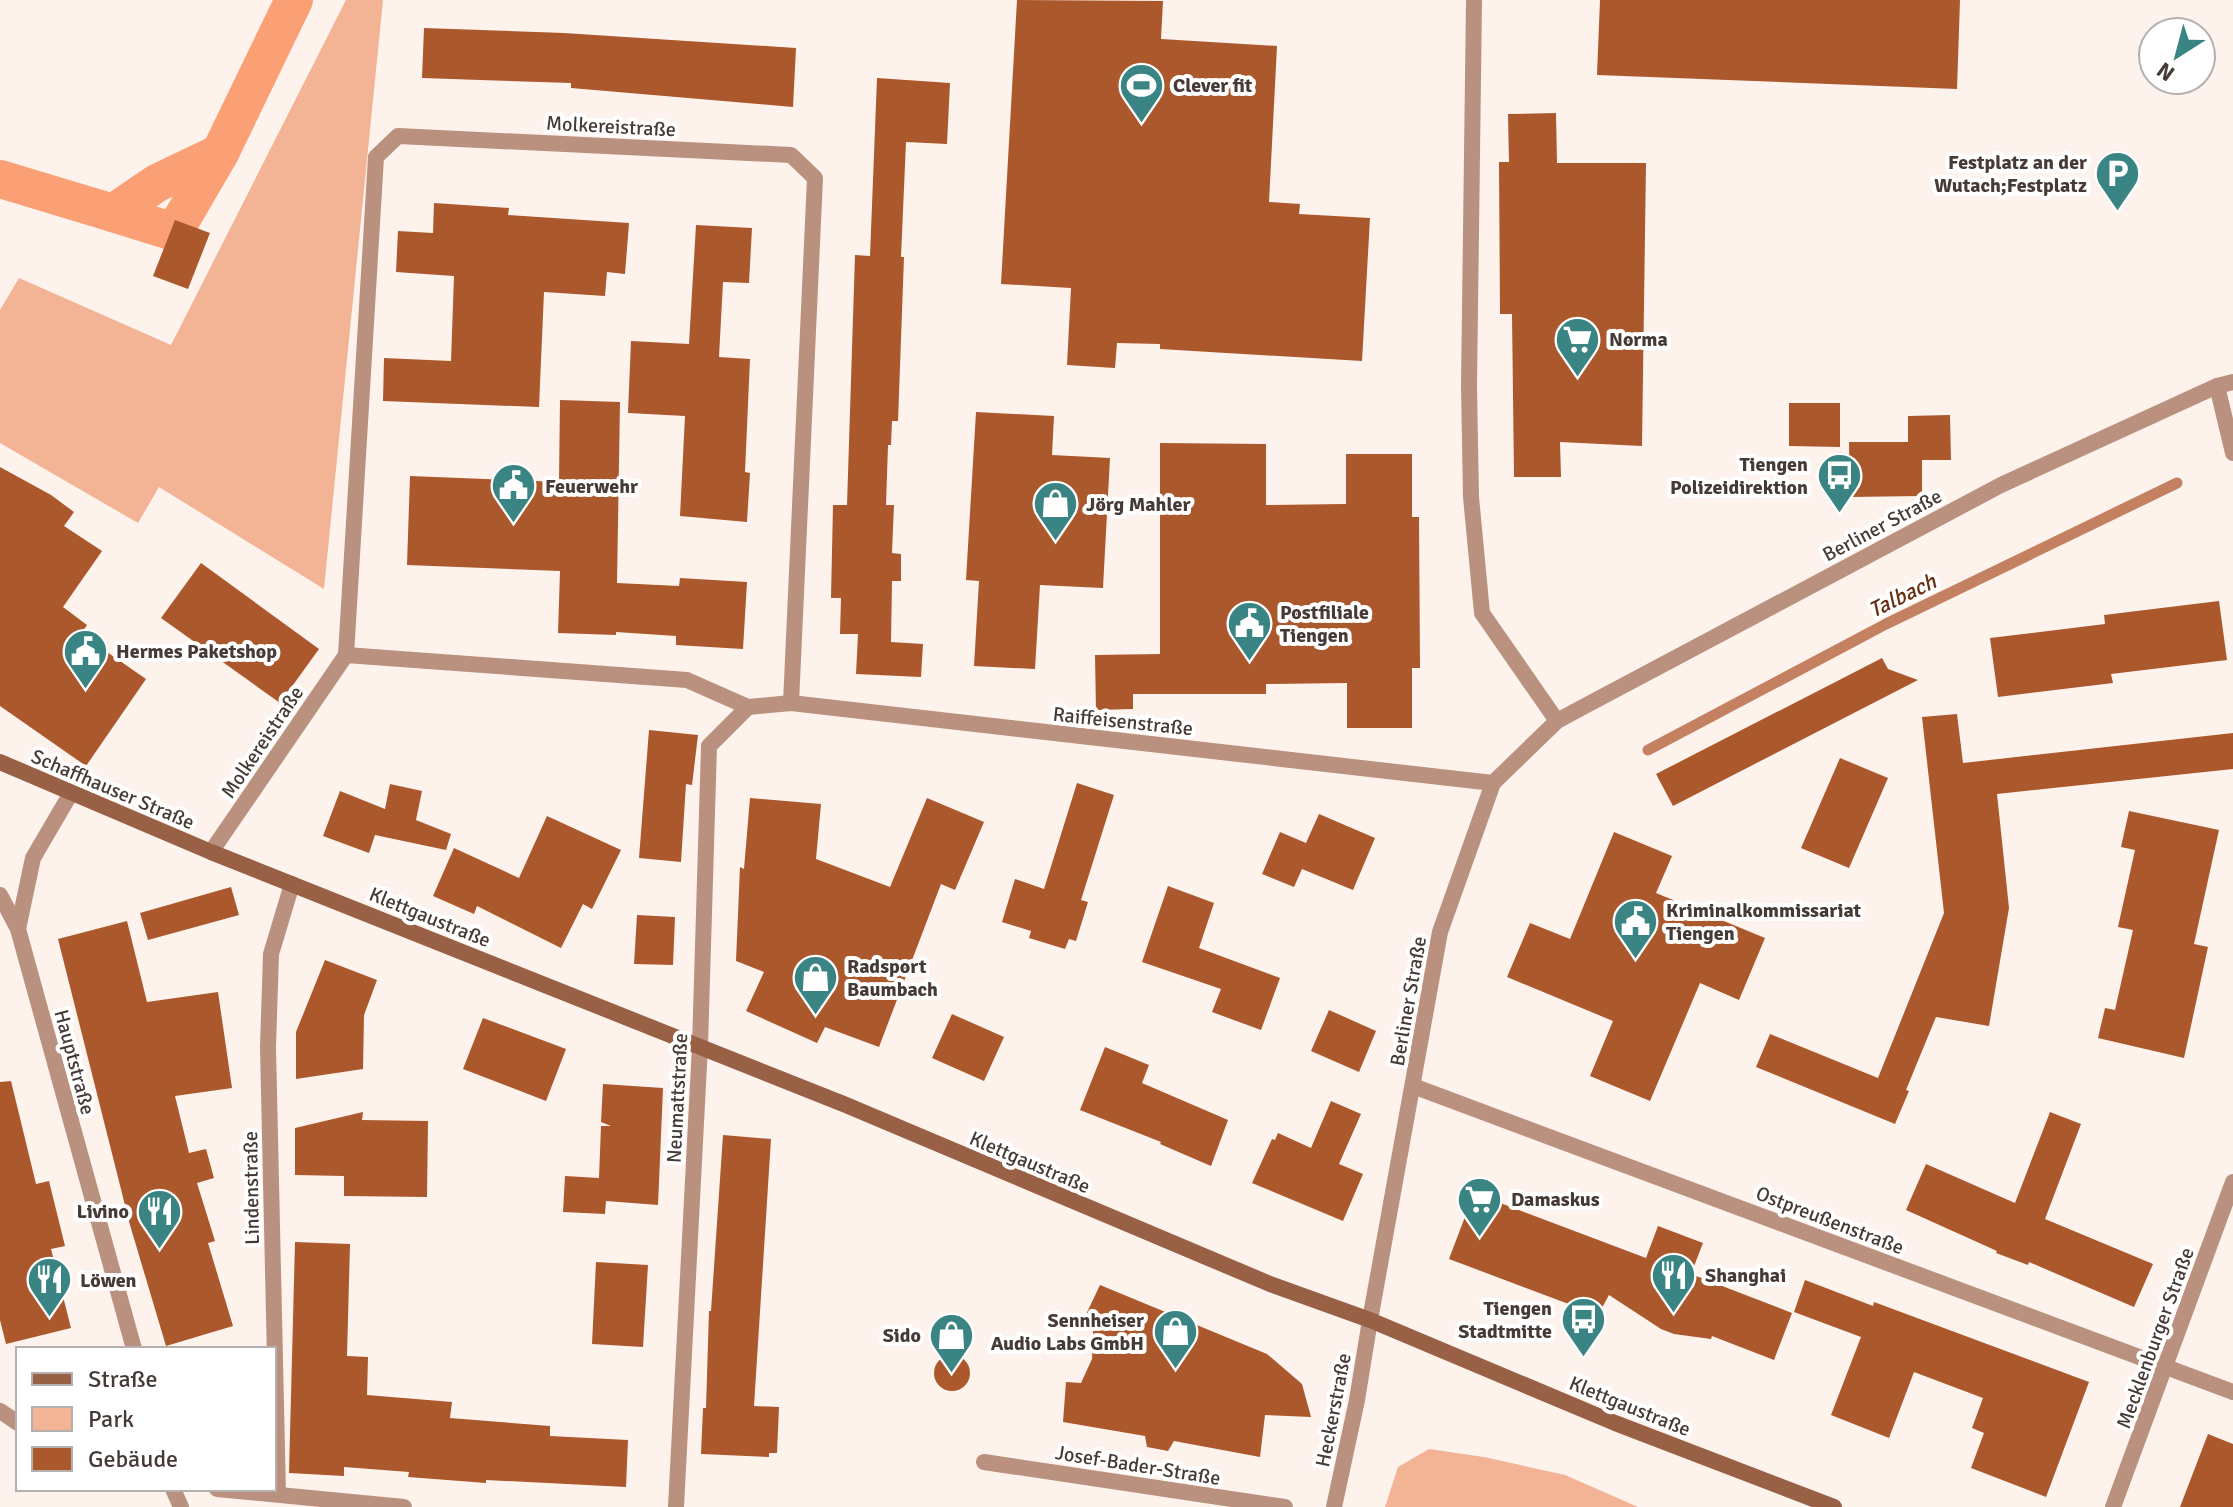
<svg xmlns="http://www.w3.org/2000/svg" width="2233" height="1507" font-family="Signika,sans-serif">
  <rect width="100%" height="100%" fill="#fef2ed"/>
  <!-- green -->
  <g fill="#f3b395">
    <path d="M 346,0 L 383,0 L 324,589 L 159,487 L 138,523 L 0,443 L 0,310 L 19,278 L 171,345 Z"/>
    <path d="M 1429,1449 L 1484,1457 L 1565,1475 L 1638,1507 L 1385,1507 L 1398,1467 Z"/>
  </g>
  <g fill="none" stroke-linecap="round" stroke-linejoin="round">
    <!-- stream -->
    <path stroke="#c48162" stroke-width="11" d="M 1648,750 L 1886,624 L 2177,483"/>
    <!-- canal -->
    <g stroke="#fba075" stroke-width="38">
      <path d="M 0,179 L 113,213 L 157,183 L 220,153 L 294,0"/>
      <path d="M 113,213 L 174,232 L 220,153"/>
    </g>
  </g>
  <!-- building -->
  <g fill="#ab582d">
    <path d="M 1017,0 L 1163,1 L 1161,39 L 1277,46 L 1269,202 L 1300,204 L 1299,214 L 1370,218 L 1362,361 L 1160,349 L 1160,344 L 1117,343 L 1115,368 L 1067,365 L 1071,288 L 1001,284 Z"/>
    <path d="M 1600,0 L 1960,0 L 1957,89 L 1597,75 Z"/>
    <path d="M 424,28 L 564,33 L 796,48 L 793,107 L 571,88 L 571,83 L 422,78 Z"/>
    <path d="M 877,78 L 950,83 L 947,144 L 906,142 L 901,257 L 904,257 L 898,421 L 892,421 L 891,445 L 888,445 L 886,505 L 894,505 L 892,553 L 901,554 L 901,581 L 892,581 L 891,642 L 923,644 L 921,677 L 856,674 L 858,634 L 840,634 L 841,598 L 831,598 L 833,505 L 847,505 L 855,255 L 870,256 Z"/>
    <path d="M 1556,113 L 1557,163 L 1646,163 L 1642,446 L 1560,442 L 1561,477 L 1514,477 L 1512,314 L 1500,314 L 1499,162 L 1509,162 L 1508,114 Z"/>
    <path d="M 434,203 L 509,208 L 508,215 L 629,223 L 625,274 L 607,272 L 605,296 L 544,292 L 539,407 L 383,401 L 384,358 L 451,361 L 454,276 L 396,272 L 398,231 L 433,233 Z"/>
    <path d="M 175,220 L 210,233 L 188,289 L 153,276 Z"/>
    <path d="M 696,225 L 752,228 L 749,283 L 723,282 L 719,357 L 750,359 L 745,472 L 750,473 L 747,522 L 680,516 L 685,416 L 628,413 L 631,341 L 689,344 Z"/>
    <path d="M 560,400 L 620,402 L 617,583 L 679,586 L 680,578 L 747,582 L 743,649 L 676,645 L 676,636 L 616,632 L 616,635 L 558,633 L 560,571 L 407,565 L 410,476 L 559,482 Z"/>
    <path d="M 1789,403 L 1840,403 L 1840,447 L 1789,446 Z"/>
    <path d="M 976,412 L 1054,416 L 1052,455 L 1110,458 L 1103,588 L 1040,585 L 1035,669 L 974,666 L 979,581 L 966,580 Z"/>
    <path d="M 1950,415 L 1951,460 L 1922,460 L 1922,496 L 1850,497 L 1849,442 L 1908,442 L 1908,416 Z"/>
    <path d="M 1160,443 L 1266,444 L 1266,505 L 1346,504 L 1346,454 L 1412,454 L 1412,517 L 1419,517 L 1420,668 L 1412,668 L 1412,728 L 1347,728 L 1347,683 L 1266,684 L 1266,694 L 1133,694 L 1133,709 L 1096,710 L 1095,655 L 1160,654 Z"/>
    <path d="M 0,467 L 51,495 L 74,512 L 64,526 L 102,551 L 63,607 L 87,625 L 81,634 L 146,679 L 86,766 L 0,706 Z"/>
    <path d="M 201,563 L 319,649 L 280,703 L 161,618 Z"/>
    <path d="M 2219,601 L 2227,660 L 2111,674 L 2113,683 L 1998,697 L 1990,638 L 2105,624 L 2104,615 Z"/>
    <path d="M 1882,658 L 1888,669 L 1918,680 L 1673,806 L 1656,774 Z"/>
    <path d="M 1957,714 L 1963,763 L 2233,733 L 2233,769 L 1997,794 L 2009,908 L 1989,1026 L 1936,1017 L 1906,1090 L 1909,1091 L 1895,1124 L 1756,1067 L 1770,1034 L 1878,1078 L 1944,913 L 1922,717 Z"/>
    <path d="M 649,730 L 698,735 L 692,785 L 686,784 L 681,862 L 639,858 Z"/>
    <path d="M 1840,758 L 1888,778 L 1849,868 L 1801,848 Z"/>
    <path d="M 1077,783 L 1114,795 L 1081,900 L 1088,902 L 1076,941 L 1069,939 L 1065,949 L 1029,938 L 1031,931 L 1002,922 L 1015,879 L 1044,889 Z"/>
    <path d="M 390,784 L 422,791 L 416,820 L 451,834 L 446,850 L 375,835 L 369,853 L 323,836 L 340,791 L 385,809 Z"/>
    <path d="M 750,798 L 821,804 L 816,859 L 890,887 L 927,798 L 984,822 L 955,890 L 941,884 L 879,1047 L 825,1027 L 817,1043 L 746,1011 L 764,972 L 736,961 L 740,867 L 744,869 Z"/>
    <path d="M 2129,811 L 2219,830 L 2194,944 L 2208,947 L 2184,1058 L 2098,1038 L 2105,1008 L 2115,1010 L 2133,930 L 2118,927 L 2135,850 L 2121,847 Z"/>
    <path d="M 1319,814 L 1375,838 L 1353,890 L 1302,869 L 1294,887 L 1262,874 L 1280,832 L 1306,843 Z"/>
    <path d="M 547,816 L 621,850 L 592,909 L 583,904 L 561,948 L 477,906 L 474,914 L 433,896 L 454,848 L 519,878 Z"/>
    <path d="M 1614,832 L 1672,856 L 1656,893 L 1765,938 L 1739,1000 L 1700,983 L 1650,1101 L 1590,1076 L 1613,1021 L 1507,977 L 1530,923 L 1570,939 Z"/>
    <path d="M 1168,886 L 1214,903 L 1199,948 L 1280,978 L 1261,1030 L 1212,1012 L 1221,989 L 1142,962 Z"/>
    <path d="M 231,887 L 239,915 L 148,940 L 140,913 Z"/>
    <path d="M 637,915 L 675,917 L 673,965 L 634,964 Z"/>
    <path d="M 127,921 L 147,1002 L 218,992 L 232,1088 L 175,1096 L 189,1153 L 206,1149 L 214,1178 L 197,1183 L 215,1241 L 208,1243 L 233,1326 L 166,1346 L 130,1225 L 58,939 Z"/>
    <path d="M 325,960 L 377,980 L 364,1015 L 363,1069 L 296,1079 L 296,1032 Z"/>
    <path d="M 1329,1010 L 1376,1031 L 1359,1072 L 1311,1051 Z"/>
    <path d="M 952,1014 L 1004,1037 L 984,1081 L 932,1058 Z"/>
    <path d="M 483,1018 L 566,1049 L 546,1101 L 463,1069 Z"/>
    <path d="M 1105,1047 L 1149,1065 L 1142,1083 L 1228,1120 L 1211,1166 L 1160,1144 L 1161,1142 L 1080,1110 Z"/>
    <path d="M 11,1081 L 36,1184 L 49,1181 L 65,1246 L 51,1249 L 71,1328 L 6,1344 L 0,1320 L 0,1082 Z"/>
    <path d="M 603,1084 L 663,1088 L 658,1205 L 606,1201 L 605,1214 L 563,1212 L 565,1176 L 599,1178 L 601,1126 L 611,1126 L 601,1122 Z"/>
    <path d="M 1331,1101 L 1361,1114 L 1339,1164 L 1363,1174 L 1343,1221 L 1252,1183 L 1272,1139 L 1275,1140 L 1278,1133 L 1311,1148 Z"/>
    <path d="M 363,1112 L 362,1120 L 428,1121 L 427,1197 L 344,1196 L 344,1176 L 295,1175 L 295,1128 Z"/>
    <path d="M 2050,1112 L 2081,1124 L 2045,1219 L 2153,1264 L 2134,1307 L 2029,1262 L 2028,1265 L 1996,1253 L 1997,1251 L 1906,1210 L 1926,1164 L 2015,1203 Z"/>
    <path d="M 723,1135 L 771,1139 L 754,1406 L 779,1407 L 777,1453 L 769,1453 L 769,1457 L 701,1454 L 703,1408 L 706,1408 L 709,1311 L 711,1311 Z"/>
    <path d="M 1474,1193 L 1646,1258 L 1658,1226 L 1703,1243 L 1691,1274 L 1792,1313 L 1774,1360 L 1712,1336 L 1711,1339 L 1674,1334 L 1661,1329 L 1609,1295 L 1598,1315 L 1449,1259 Z"/>
    <path d="M 295,1242 L 350,1244 L 347,1356 L 368,1357 L 367,1395 L 452,1402 L 450,1418 L 550,1426 L 550,1436 L 628,1440 L 626,1487 L 486,1480 L 486,1483 L 408,1477 L 409,1472 L 344,1467 L 344,1476 L 289,1473 Z"/>
    <path d="M 596,1262 L 648,1265 L 643,1347 L 592,1344 Z"/>
    <path d="M 1805,1280 L 1873,1306 L 1874,1302 L 2089,1382 L 2046,1497 L 1971,1468 L 1984,1433 L 1972,1428 L 1983,1398 L 1914,1372 L 1889,1438 L 1831,1415 L 1861,1337 L 1794,1312 Z"/>
    <path d="M 1100,1285 L 1267,1354 L 1302,1384 L 1311,1417 L 1265,1415 L 1260,1457 L 1174,1441 L 1168,1451 L 1147,1447 L 1145,1436 L 1063,1422 L 1066,1382 L 1081,1383 L 1092,1359 L 1093,1331 L 1081,1325 Z"/>
    <circle cx="952" cy="1373" r="18"/>
    <path d="M 2208,1434 L 2233,1444 L 2233,1507 L 2180,1507 Z"/>
  </g>
  <g fill="none" stroke-linecap="round" stroke-linejoin="round">
    <!-- minor -->
    <g stroke="#b9917e" stroke-width="16">
      <path d="M 1474,0 L 1469,386 L 1471,497 L 1482,613 L 1557,721"/>
      <path d="M 2217,386 L 2233,453"/>
      <path d="M 346,655 L 687,680 L 748,707 L 791,703 L 1493,783"/>
      <path d="M 211,852 L 346,655 L 376,157 L 398,136 L 791,155 L 815,178 L 791,703"/>
      <path d="M 1413,1086 L 2233,1392"/>
      <path d="M 1370,1320 L 1440,932 L 1493,783 L 1557,721 L 1583,707 L 2001,485 L 2217,386 L 2233,382"/>
      <path d="M 0,1411 L 18,1423"/>
      <path d="M 984,1462 L 1285,1507"/>
      <path d="M 217,1489 L 404,1507"/>
      <path d="M 278,1494 L 268,1047 L 271,954 L 292,884"/>
      <path d="M 676,1507 L 700,1046 L 709,746 L 748,707"/>
      <path d="M 2113,1507 L 2233,1182"/>
    </g>
    <!-- tertiary -->
    <g stroke="#b9917e" stroke-width="16">
      <path d="M 71,793 L 33,858 L 18,929 L 134,1349"/>
      <path d="M 0,895 L 18,929"/>
      <path d="M 173,1489 L 181,1507"/>
      <path d="M 1334,1507 L 1357,1400 L 1370,1320"/>
    </g>
    <!-- secondary -->
    <path stroke="#986045" stroke-width="16" d="M 0,762 L 211,852 L 846,1105 L 1270,1284 L 1370,1320 L 1615,1423 L 1834,1507"/>
  </g>
  <!-- icons -->
  <defs>
    <symbol id="stadium-pin" viewBox="-11 -11 22 30"><path d="M0 17L-7.5 6A9.5 9.5 0 1 1 7.5 6Z" fill="#3b8484" stroke="#fff"/><path d="M0-5a6.5 5 0 1 0 0 10a6.5 5 0 1 0 0-10ZM-3.5-1.8h7v3.6h-7Z" fill="#fff"/></symbol>
    <symbol id="parking-pin" viewBox="-11 -11 22 30"><path d="M0 17L-7.5 6A9.5 9.5 0 1 1 7.5 6Z" fill="#3b8484" stroke="#fff"/><path d="M-3.5-5.5H1a3.5 3.5 0 0 1 0 7H-1V5.5H-3.5ZM-1-3.4V-.6H.8a1.4 1.4 0 0 0 0-2.8Z" fill="#fff"/></symbol>
    <symbol id="supermarket-pin" viewBox="-11 -11 22 30"><path d="M0 17L-7.5 6A9.5 9.5 0 1 1 7.5 6Z" fill="#3b8484" stroke="#fff"/><path d="M-6-5.5h2.5l.6 2H6L4.5 2H-2.5L-4.4-4H-6ZM-1.5 3.2a1.3 1.3 0 1 0 .1 0ZM3 3.2a1.3 1.3 0 1 0 .1 0Z" fill="#fff"/></symbol>
    <symbol id="bus-pin" viewBox="-11 -11 22 30"><path d="M0 17L-7.5 6A9.5 9.5 0 1 1 7.5 6Z" fill="#3b8484" stroke="#fff"/><path d="M-5-6H5V4H4V6H2V4H-2V6H-4V4H-5ZM-3.5-4V0h7V-4ZM-3.5 1.2v1.5H-2V1.2ZM2 1.2v1.5H3.5V1.2Z" fill="#fff"/></symbol>
    <symbol id="civic-pin" viewBox="-11 -11 22 30"><path d="M0 17L-7.5 6A9.5 9.5 0 1 1 7.5 6Z" fill="#3b8484" stroke="#fff"/><path d="M-.6-6.5H3V-4.5H.6V-3L4-1V1h2V6H-6V1h2V-1L-.6-3ZM-1.2 2.5V6h2.4V2.5Z" fill="#fff"/></symbol>
    <symbol id="shop-pin" viewBox="-11 -11 22 30"><path d="M0 17L-7.5 6A9.5 9.5 0 1 1 7.5 6Z" fill="#3b8484" stroke="#fff"/><path d="M-5-2.5h2.3a2.7 3.5 0 0 1 5.4 0H5L5.5 6h-11ZM-1.5-2.5h3a1.5 2.3 0 0 0-3 0Z" fill="#fff"/></symbol>
    <symbol id="restaurant-pin" viewBox="-11 -11 22 30"><path d="M0 17L-7.5 6A9.5 9.5 0 1 1 7.5 6Z" fill="#3b8484" stroke="#fff"/><path d="M-5-6h1v4h1v-4h1v4h1v-4h1v5L-1.5 .5V6h-2V.5L-5-1ZM5-6V6H3V1.5H1.5Q1.5-4 5-6Z" fill="#fff"/></symbol>
  </defs>
  <g fill-rule="evenodd">
    <use href="#stadium-pin" x="1116" y="60" width="51" height="69"/>
    <use href="#parking-pin" x="2092" y="148" width="51" height="69"/>
    <use href="#supermarket-pin" x="1552" y="314" width="51" height="69"/>
    <use href="#bus-pin" x="1814" y="450" width="51" height="69"/>
    <use href="#civic-pin" x="488" y="460" width="51" height="69"/>
    <use href="#shop-pin" x="1030" y="478" width="51" height="69"/>
    <use href="#civic-pin" x="1224" y="598" width="51" height="69"/>
    <use href="#civic-pin" x="60" y="626" width="51" height="69"/>
    <use href="#civic-pin" x="1610" y="896" width="51" height="69"/>
    <use href="#shop-pin" x="790" y="952" width="51" height="69"/>
    <use href="#supermarket-pin" x="1454" y="1174" width="51" height="69"/>
    <use href="#restaurant-pin" x="134" y="1186" width="51" height="69"/>
    <use href="#restaurant-pin" x="1648" y="1250" width="51" height="69"/>
    <use href="#restaurant-pin" x="24" y="1254" width="51" height="69"/>
    <use href="#bus-pin" x="1558" y="1294" width="51" height="69"/>
    <use href="#shop-pin" x="1150" y="1306" width="51" height="69"/>
    <use href="#shop-pin" x="926" y="1310" width="51" height="69"/>
  </g>
  <g text-anchor="middle" stroke-width="8" stroke-linejoin="round" paint-order="stroke">
    <!-- poi labels -->
    <g font-size="20" font-weight="bold" fill="#453a35" stroke="#fff" text-anchor="start">
      <text x="1173" y="92">Clever fit</text>
      <text x="2087" y="169" text-anchor="end">Festplatz an der<tspan x="2087" dy="23">Wutach;Festplatz</tspan></text>
      <text x="1609" y="346">Norma</text>
      <text x="1808" y="471" text-anchor="end">Tiengen<tspan x="1808" dy="23">Polizeidirektion</tspan></text>
      <text x="545" y="493">Feuerwehr</text>
      <text x="1086" y="511">Jörg Mahler</text>
      <text x="1280" y="619">Postfiliale<tspan x="1280" dy="23">Tiengen</tspan></text>
      <text x="116" y="658">Hermes Paketshop</text>
      <text x="1666" y="917">Kriminalkommissariat<tspan x="1666" dy="23">Tiengen</tspan></text>
      <text x="847" y="973">Radsport<tspan x="847" dy="23">Baumbach</tspan></text>
      <text x="1511" y="1206">Damaskus</text>
      <text x="129" y="1218" text-anchor="end">Livino</text>
      <text x="1705" y="1282">Shanghai</text>
      <text x="80" y="1287">Löwen</text>
      <text x="1552" y="1315" text-anchor="end">Tiengen<tspan x="1552" dy="23">Stadtmitte</tspan></text>
      <text x="1144" y="1327" text-anchor="end">Sennheiser<tspan x="1144" dy="23">Audio Labs GmbH</tspan></text>
      <text x="921" y="1342" text-anchor="end">Sido</text>
    </g>
    <!-- street labels -->
    <g font-size="20" fill="#453a35" stroke="#fff">
      <text transform="translate(611 126) rotate(3)" y="7">Molkereistraße</text>
      <text transform="translate(1882 525) rotate(-28)" y="7">Berliner Straße</text>
      <text transform="translate(1123 721) rotate(6)" y="7">Raiffeisenstraße</text>
      <text transform="translate(262 742) rotate(-56)" y="7">Molkereistraße</text>
      <text transform="translate(113 789) rotate(23)" y="7">Schaffhauser Straße</text>
      <text transform="translate(430 917) rotate(22)" y="7">Klettgaustraße</text>
      <text transform="translate(1408 1001) rotate(-80)" y="7">Berliner Straße</text>
      <text transform="translate(75 1062) rotate(75)" y="7">Hauptstraße</text>
      <text transform="translate(677 1098) rotate(-87)" y="7">Neumattstraße</text>
      <text transform="translate(1030 1162) rotate(23)" y="7">Klettgaustraße</text>
      <text transform="translate(251 1188) rotate(-91)" y="7">Lindenstraße</text>
      <text transform="translate(1830 1220) rotate(21)" y="7">Ostpreußenstraße</text>
      <text transform="translate(2155 1338) rotate(-70)" y="7">Mecklenburger Straße</text>
      <text transform="translate(1630 1406) rotate(22)" y="7">Klettgaustraße</text>
      <text transform="translate(1333 1410) rotate(-79)" y="7">Heckerstraße</text>
      <text transform="translate(1138 1465) rotate(9)" y="7">Josef-Bader-Straße</text>
    </g>
    <!-- water labels -->
    <g font-size="22" font-style="italic" fill="#662d0e" stroke="#fff">
      <text transform="translate(1902 595) rotate(-26)" y="8">Talbach</text>
    </g>
  </g>
  <!-- legend -->
  <rect x="16" y="1347" width="260" height="144" fill="#ffffff" stroke="#b5b0ae" stroke-width="2"/>
  <rect x="32" y="1373" width="40" height="12" fill="#986045" stroke="#b5b0ae" stroke-width="2"/>
  <text x="88" y="1387" font-size="24" fill="#453a35">Straße</text>
  <rect x="32" y="1407" width="40" height="24" fill="#f3b395" stroke="#b5b0ae" stroke-width="2"/>
  <text x="88" y="1427" font-size="24" fill="#453a35">Park</text>
  <rect x="32" y="1447" width="40" height="24" fill="#ab582d" stroke="#b5b0ae" stroke-width="2"/>
  <text x="88" y="1467" font-size="24" fill="#453a35">Gebäude</text>
  <!-- north arrow -->
  <g transform="translate(2177 56) rotate(216)"><circle r="38" fill="#ffffff" stroke="#b5b0ae" stroke-width="2"/>
  <path d="M0-6L14 30L0 20L-14 30Z" fill="#3b8484"/>
  <text y="-12" font-size="22" font-weight="bold" text-anchor="middle" fill="#453a35">N</text>
  </g>
</svg>
